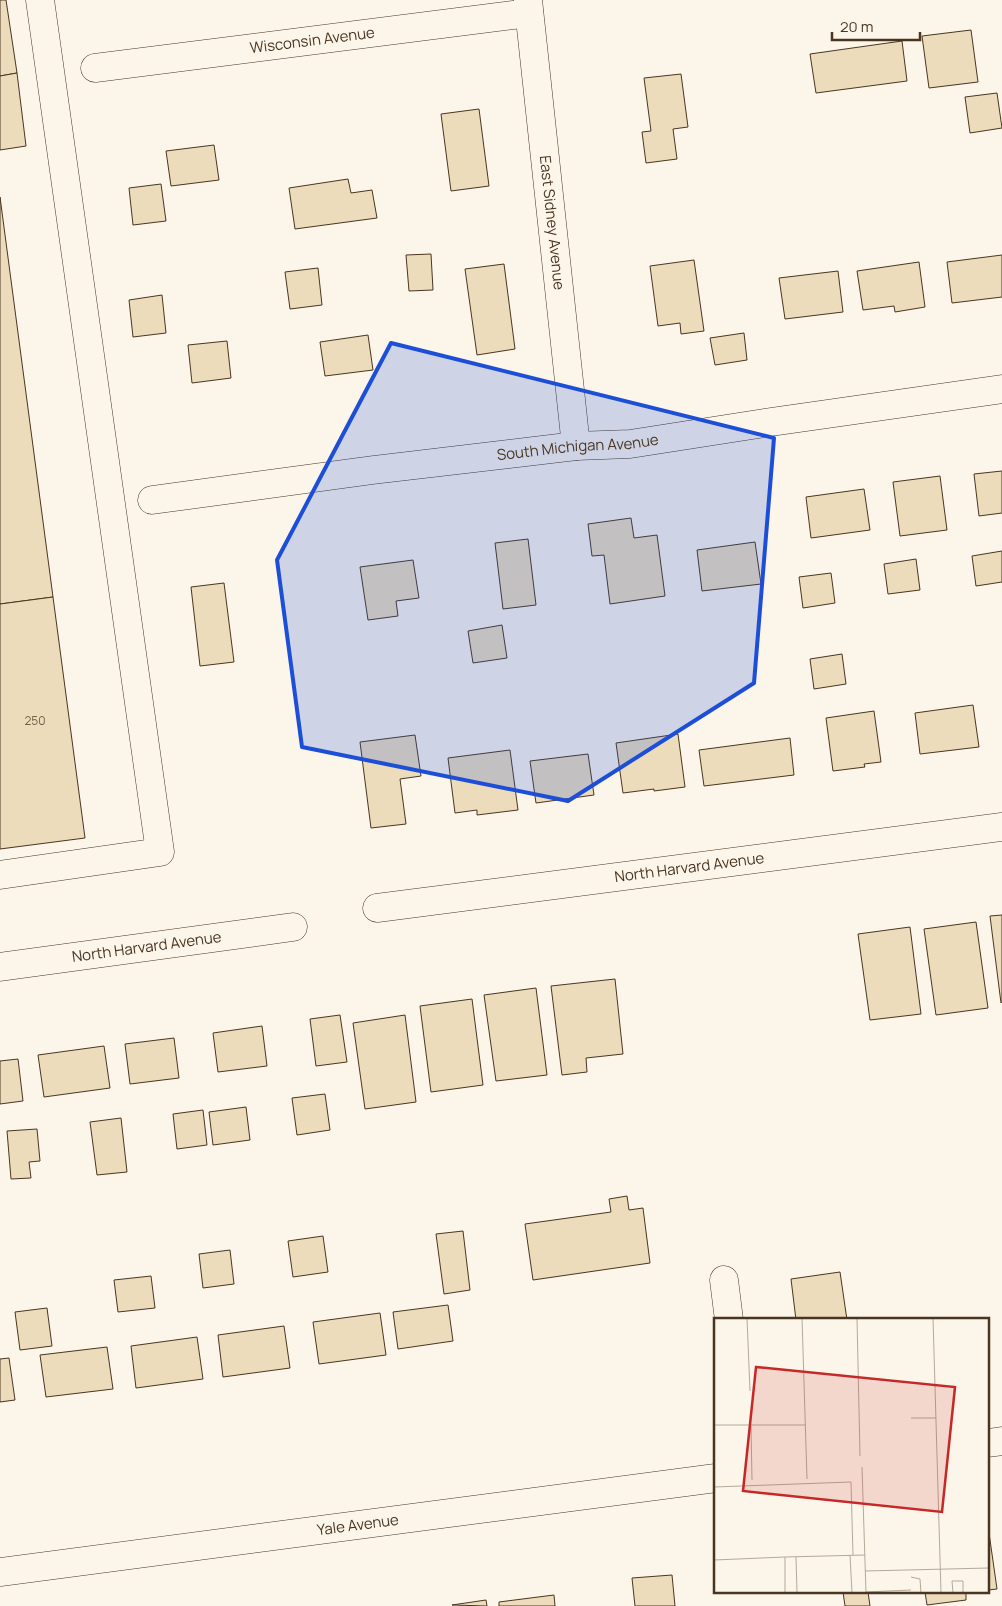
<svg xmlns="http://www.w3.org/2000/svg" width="1002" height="1606" font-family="Manrope,sans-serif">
  <rect width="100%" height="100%" fill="#fbf6e9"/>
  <!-- building -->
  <g fill="#ecdcbc" stroke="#4a3520">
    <path d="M 0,0 L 6,0 L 17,73 L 0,76 Z"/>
    <path d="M 971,30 L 978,82 L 929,88 L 922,36 Z"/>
    <path d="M 902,41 L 907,81 L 816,93 L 810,54 Z"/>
    <path d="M 17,73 L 26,146 L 0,150 L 0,76 Z"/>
    <path d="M 681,74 L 688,127 L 673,129 L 677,159 L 646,163 L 642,132 L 651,131 L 644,78 Z"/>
    <path d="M 997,93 L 1002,128 L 970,133 L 965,97 Z"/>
    <path d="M 479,109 L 489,186 L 451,191 L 441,114 Z"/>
    <path d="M 214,145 L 219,180 L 171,186 L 166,151 Z"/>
    <path d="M 348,179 L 351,193 L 372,190 L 377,218 L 295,229 L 289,188 Z"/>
    <path d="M 161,184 L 166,221 L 133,225 L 129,188 Z"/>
    <path d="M 0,197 L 53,597 L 0,604 Z"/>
    <path d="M 431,254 L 433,290 L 409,291 L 406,255 Z"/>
    <path d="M 1002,255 L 1002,297 L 952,303 L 947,262 Z"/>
    <path d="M 694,260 L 704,331 L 681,334 L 680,323 L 658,326 L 650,266 Z"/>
    <path d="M 919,262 L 925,307 L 895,312 L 894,306 L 863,310 L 857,271 Z"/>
    <path d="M 504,264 L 515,349 L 477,355 L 465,269 Z"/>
    <path d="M 318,268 L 322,305 L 290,309 L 285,272 Z"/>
    <path d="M 838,271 L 843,312 L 785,319 L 779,278 Z"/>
    <path d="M 162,295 L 166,333 L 133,337 L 129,300 Z"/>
    <path d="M 744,333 L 747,360 L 715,365 L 710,338 Z"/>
    <path d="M 368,335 L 373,370 L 325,376 L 320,342 Z"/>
    <path d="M 227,341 L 231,378 L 192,383 L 188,345 Z"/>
    <path d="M 1002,471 L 1002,513 L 979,516 L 974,474 Z"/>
    <path d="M 940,476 L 947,530 L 900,536 L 893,482 Z"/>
    <path d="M 864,489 L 870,530 L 811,538 L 806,497 Z"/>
    <path d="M 631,518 L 634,538 L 657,535 L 665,596 L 610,604 L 604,555 L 592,556 L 588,524 Z"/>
    <path d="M 528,539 L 536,605 L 503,609 L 495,543 Z"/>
    <path d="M 755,542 L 761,584 L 702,591 L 697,550 Z"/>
    <path d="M 1002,551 L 1002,582 L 976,586 L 972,556 Z"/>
    <path d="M 916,559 L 920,590 L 888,594 L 884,564 Z"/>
    <path d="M 413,560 L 419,598 L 396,601 L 398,616 L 368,620 L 360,567 Z"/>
    <path d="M 831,573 L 835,603 L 803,608 L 799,577 Z"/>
    <path d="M 224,583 L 234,662 L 200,666 L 191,587 Z"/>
    <path d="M 53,597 L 85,838 L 0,849 L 0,604 Z"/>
    <path d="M 502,625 L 507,658 L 473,663 L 468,631 Z"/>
    <path d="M 842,654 L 846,684 L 814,689 L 810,659 Z"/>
    <path d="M 973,705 L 979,747 L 920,754 L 915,713 Z"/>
    <path d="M 874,711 L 881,762 L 864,764 L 865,767 L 833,771 L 826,718 Z"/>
    <path d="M 678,734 L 685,787 L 654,791 L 654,789 L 623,793 L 616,743 Z"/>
    <path d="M 415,735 L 421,776 L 400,779 L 406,824 L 371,828 L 360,742 Z"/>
    <path d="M 790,738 L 794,775 L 704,786 L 699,750 Z"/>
    <path d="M 510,750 L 518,810 L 477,815 L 477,810 L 455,813 L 448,758 Z"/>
    <path d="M 588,754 L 594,795 L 536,803 L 530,761 Z"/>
    <path d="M 1002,915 L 1002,1002 L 1001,1003 L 990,916 Z"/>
    <path d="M 976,922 L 988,1008 L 936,1015 L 924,929 Z"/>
    <path d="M 910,927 L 921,1014 L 870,1020 L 858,934 Z"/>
    <path d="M 615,979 L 623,1054 L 586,1058 L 587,1072 L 562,1075 L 551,986 Z"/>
    <path d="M 536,988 L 547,1075 L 496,1081 L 484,995 Z"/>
    <path d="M 472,999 L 483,1085 L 431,1092 L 420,1006 Z"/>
    <path d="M 340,1015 L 347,1062 L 316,1066 L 310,1019 Z"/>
    <path d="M 405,1015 L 416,1102 L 365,1109 L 353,1023 Z"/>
    <path d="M 262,1026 L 267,1066 L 218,1072 L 213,1033 Z"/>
    <path d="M 174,1038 L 179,1078 L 130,1084 L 125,1044 Z"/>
    <path d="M 104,1046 L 110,1088 L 44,1097 L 38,1055 Z"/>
    <path d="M 18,1059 L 23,1101 L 0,1104 L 0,1061 Z"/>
    <path d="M 325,1094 L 330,1130 L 297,1135 L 292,1098 Z"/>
    <path d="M 246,1107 L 250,1140 L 213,1145 L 209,1112 Z"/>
    <path d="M 203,1110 L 207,1145 L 177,1149 L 173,1114 Z"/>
    <path d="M 121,1118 L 127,1172 L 97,1175 L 90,1122 Z"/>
    <path d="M 37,1129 L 40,1161 L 29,1162 L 31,1178 L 11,1179 L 7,1131 Z"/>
    <path d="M 627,1196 L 629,1210 L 643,1208 L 650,1263 L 533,1280 L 525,1224 L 611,1212 L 609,1199 Z"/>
    <path d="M 463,1231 L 470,1290 L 444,1294 L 436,1234 Z"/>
    <path d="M 323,1236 L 328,1272 L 293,1277 L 288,1241 Z"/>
    <path d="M 230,1250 L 234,1284 L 203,1288 L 199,1254 Z"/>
    <path d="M 840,1272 L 847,1320 L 796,1320 L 791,1279 Z"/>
    <path d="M 151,1276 L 155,1308 L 118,1312 L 114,1280 Z"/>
    <path d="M 448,1305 L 453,1341 L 398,1349 L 393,1312 Z"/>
    <path d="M 47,1308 L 52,1346 L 20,1350 L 15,1312 Z"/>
    <path d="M 380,1313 L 386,1355 L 319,1364 L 313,1322 Z"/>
    <path d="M 284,1326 L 290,1368 L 223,1377 L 218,1335 Z"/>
    <path d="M 197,1337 L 203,1379 L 136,1388 L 131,1346 Z"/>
    <path d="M 107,1347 L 113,1389 L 46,1397 L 40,1355 Z"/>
    <path d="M 9,1358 L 15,1400 L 0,1402 L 0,1359 Z"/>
    <path d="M 988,1526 L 997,1589 L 988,1590 Z"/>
    <path d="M 672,1575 L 675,1606 L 635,1606 L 632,1578 Z"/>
    <path d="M 843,1592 L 868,1592 L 870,1606 L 845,1606 Z"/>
    <path d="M 925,1592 L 968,1592 L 966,1593 L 966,1600 L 927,1605 Z"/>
    <path d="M 554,1595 L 555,1606 L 499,1606 L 499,1602 Z"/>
    <path d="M 486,1600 L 487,1606 L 452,1605 Z"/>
  </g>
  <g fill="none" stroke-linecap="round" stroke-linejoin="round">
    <defs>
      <g id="minor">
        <path id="s1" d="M 528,0 L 576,446"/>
        <path id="s2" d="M 95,68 L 529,13"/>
        <path id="s3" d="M 152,500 L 373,470 L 576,446 L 630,444 L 771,422 L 1002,389"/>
        <path d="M 0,875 L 160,852 L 40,0"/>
        <path id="s4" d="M 377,908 L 1002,827"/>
        <path id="s5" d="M 0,967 L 293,927"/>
        <path d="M 724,1280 L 729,1320"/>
        <path d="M 988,1443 L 1002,1441"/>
        <path id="s6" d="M 0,1572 L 716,1478"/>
      </g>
    </defs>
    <!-- minor casing -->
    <use href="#minor" stroke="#4a3520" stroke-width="29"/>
    <!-- minor -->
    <use href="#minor" stroke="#fbf6e9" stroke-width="28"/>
  </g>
  <!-- marked area -->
  <path fill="#1d4ed8" fill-opacity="0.2" stroke="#1d4ed8" stroke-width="4" stroke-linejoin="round" d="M 391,343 L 774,438 L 754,683 L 568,801 L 302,747 L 277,560 Z"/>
  <g text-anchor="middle" stroke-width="4" stroke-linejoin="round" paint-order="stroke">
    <!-- number labels -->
    <g font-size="12" fill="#725f47">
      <text x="35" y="725">250</text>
    </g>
    <!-- street labels -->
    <g font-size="15" fill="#4a3520" stroke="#fbf6e9">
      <text dy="5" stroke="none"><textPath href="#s2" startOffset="219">Wisconsin Avenue</textPath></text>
      <text dy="5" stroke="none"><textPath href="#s1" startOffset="224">East Sidney Avenue</textPath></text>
      <text dy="5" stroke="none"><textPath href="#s3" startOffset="429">South Michigan Avenue</textPath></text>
      <text dy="5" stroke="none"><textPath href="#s4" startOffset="315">North Harvard Avenue</textPath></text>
      <text dy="5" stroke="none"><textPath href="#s5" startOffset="148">North Harvard Avenue</textPath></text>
      <text dy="5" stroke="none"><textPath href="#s6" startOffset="361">Yale Avenue</textPath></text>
    </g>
  </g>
  <!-- overview -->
  <g transform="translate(714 1318)">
    <rect width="275" height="275" fill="#fbf6e9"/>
    <path fill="none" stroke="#b4a999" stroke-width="1" d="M 33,0 L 36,73M 88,0 L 93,161M 143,0 L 146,138M 219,0 L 227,275M 197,100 L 222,100M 0,107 L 92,107M 37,108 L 38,162M 148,149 L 152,275M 0,169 L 137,164 L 139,237M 136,237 L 138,275M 82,239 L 83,275M 0,242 L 71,239M 151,253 L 275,250M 197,259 L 206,261 L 207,275M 152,274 L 197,272M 71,275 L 71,239 L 151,237M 239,275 L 238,263 L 249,263 L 249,275"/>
    <path fill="#c62828" fill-opacity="0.15" stroke="#c62828" stroke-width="2.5" d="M 42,49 L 241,69 L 228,194 L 29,173 Z"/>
    <rect width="275" height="275" fill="none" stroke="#4a3520" stroke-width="2.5"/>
  </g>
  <!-- scale -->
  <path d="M832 32v8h88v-8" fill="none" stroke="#4a3520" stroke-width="2.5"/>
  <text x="840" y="32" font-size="15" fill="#4a3520" stroke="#fbf6e9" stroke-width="4" paint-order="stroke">20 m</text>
</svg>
